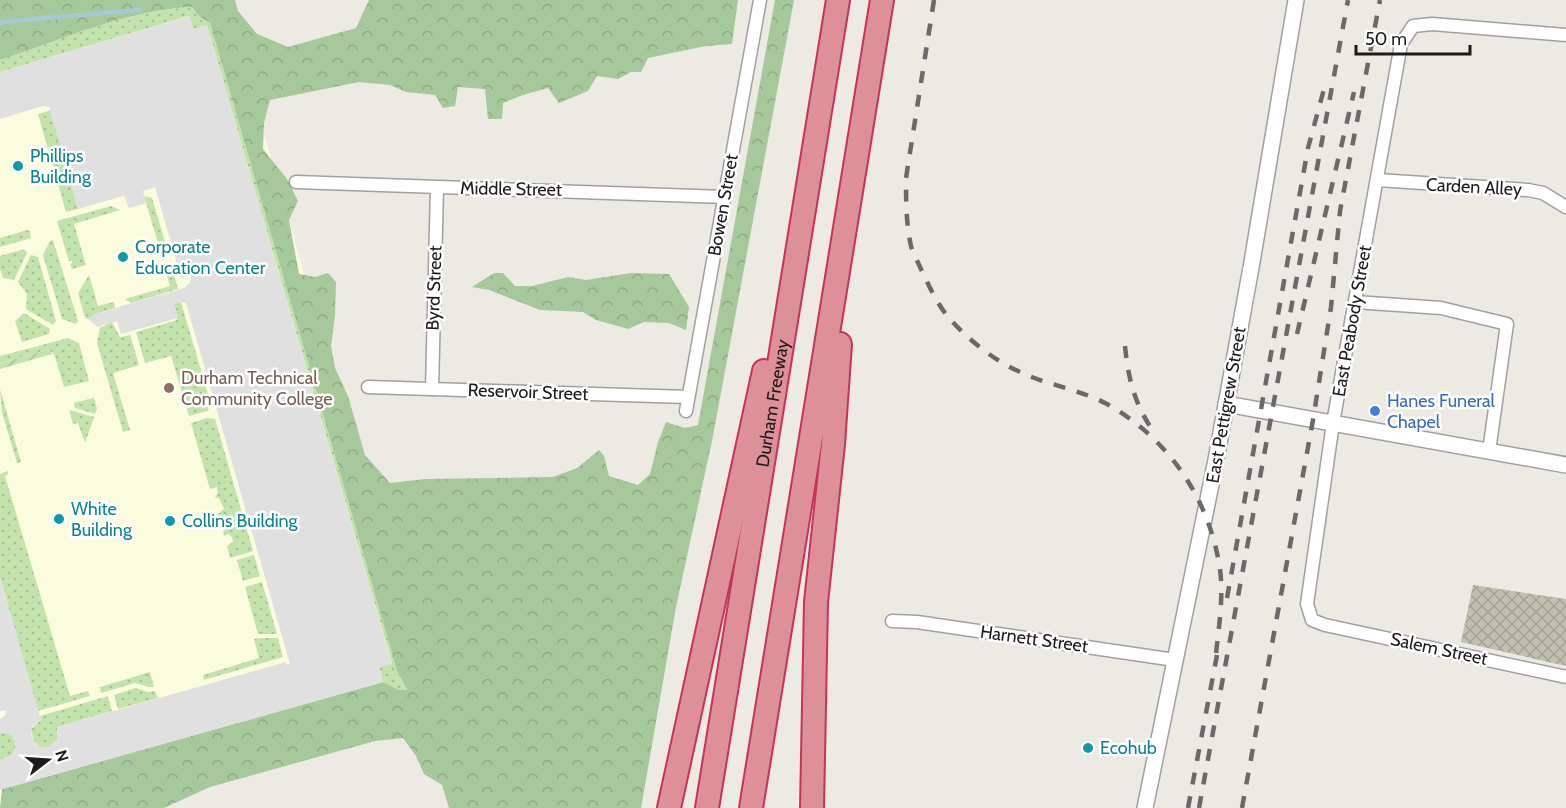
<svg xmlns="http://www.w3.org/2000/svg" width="1566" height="808" font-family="Cabin,sans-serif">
  <defs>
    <pattern id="construction-cross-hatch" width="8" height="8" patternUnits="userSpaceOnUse" patternTransform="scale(1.5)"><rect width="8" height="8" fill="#bfc0af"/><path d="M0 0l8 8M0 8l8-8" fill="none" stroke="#a4a496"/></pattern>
    <pattern id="grass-dots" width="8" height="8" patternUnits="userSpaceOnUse" patternTransform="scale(1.5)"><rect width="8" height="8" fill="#c3e3ac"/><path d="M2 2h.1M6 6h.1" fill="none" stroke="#a7c293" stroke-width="1.8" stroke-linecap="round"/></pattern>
    <pattern id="forest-crowns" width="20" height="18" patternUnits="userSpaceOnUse" patternTransform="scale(1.5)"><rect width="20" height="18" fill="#a5c99b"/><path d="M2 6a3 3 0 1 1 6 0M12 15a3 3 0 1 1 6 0" fill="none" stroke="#8dac85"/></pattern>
    <pattern id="garden-furrows" width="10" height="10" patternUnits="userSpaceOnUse" patternTransform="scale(1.5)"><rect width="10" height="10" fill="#c3e3ac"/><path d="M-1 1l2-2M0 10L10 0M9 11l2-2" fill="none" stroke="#a7c293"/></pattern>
  </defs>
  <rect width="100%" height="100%" fill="#edeae3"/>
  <!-- education -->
  <path fill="#fafcdd" d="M 0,0 L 226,0 L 432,721 L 0,808 Z"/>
  <!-- construction -->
  <path fill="url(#construction-cross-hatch)" d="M 1473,585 L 1566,599 L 1566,666 L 1461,642 Z"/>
  <!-- grass -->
  <g fill="url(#grass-dots)">
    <path d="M 192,7 L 199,16 L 210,23 L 397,671 L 407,691 L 399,690 L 383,682 L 379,667 L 392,663 L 207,25 L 193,29 L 189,16 L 0,72 L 0,60 C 62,39 126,11 192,7 Z"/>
    <path d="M 51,110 L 78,209 L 66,212 L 38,114 Z"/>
    <path d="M 144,196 L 152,198 L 168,252 L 163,260 Z"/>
    <path d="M 111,206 L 120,210 L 74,224 L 86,265 L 72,269 L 70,264 L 72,263 L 72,261 L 69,261 L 57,221 Z"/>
    <path d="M 27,230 L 30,231 L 31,238 L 0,247 L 0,238 Z"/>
    <path d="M 53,240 L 78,321 L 76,324 L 62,319 L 43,255 L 50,241 Z"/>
    <path d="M 24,249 L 27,253 L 14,280 L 3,278 L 0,269 L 0,256 Z"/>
    <path d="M 31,255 L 38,257 L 56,321 L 53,325 L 26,309 L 27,294 L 18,282 Z"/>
    <path d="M 172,268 L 178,289 L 131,303 L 125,299 L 170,286 L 165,270 Z"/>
    <path d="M 89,275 L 98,306 L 114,302 L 115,308 L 98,313 L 88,319 L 85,318 L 78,293 Z"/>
    <path d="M 181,302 L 211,405 L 207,411 L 189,416 L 171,356 L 145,363 L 136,332 L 177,320 L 174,304 Z"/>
    <path d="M 24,313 L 50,329 L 49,334 L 22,342 L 15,321 Z"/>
    <path d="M 112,322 L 120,337 L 130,335 L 139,365 L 113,373 L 130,430 L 123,432 L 97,343 L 100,328 Z"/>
    <path d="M 68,338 L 79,343 L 89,381 L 64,387 L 54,354 L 48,350 L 0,363 L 0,356 Z"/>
    <path d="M 94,398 L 97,409 L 95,414 L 75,408 L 74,403 Z"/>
    <path d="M 69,410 L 94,417 L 85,443 L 78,423 L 73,424 Z"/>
    <path d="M 207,418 L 215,419 L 253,551 L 230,558 L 227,546 L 233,542 L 232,537 L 228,534 L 224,536 L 223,532 L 229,526 L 225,515 L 218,517 L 217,514 L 224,509 L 219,498 L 215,497 L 218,493 L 217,487 L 210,489 L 191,423 Z"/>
    <path d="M 8,471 L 8,474 L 5,476 L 70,696 L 88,691 L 90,696 L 38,711 L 0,577 L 0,474 Z"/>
    <path d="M 254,555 L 260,576 L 243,581 L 237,560 Z"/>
    <path d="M 262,582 L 277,634 L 258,634 L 245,587 Z"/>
    <path d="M 260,638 L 278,638 L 283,657 L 204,680 L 203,675 L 259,658 L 254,639 Z"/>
    <path d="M 150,672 L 154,687 L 149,687 L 135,683 L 101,693 L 100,687 Z"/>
    <path d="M 136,688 L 148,692 L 155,691 L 158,698 L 118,709 L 114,695 Z"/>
    <path d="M 108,696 L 112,711 L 57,727 L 58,739 L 50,747 L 41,747 L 34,742 L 31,729 L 41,720 L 40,716 Z"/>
    <path d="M 8,732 L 14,737 L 16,748 L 12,755 L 0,760 L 0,733 Z"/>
  </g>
  <!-- forest -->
  <g fill="url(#forest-crowns)">
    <path d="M 0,0 L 235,0 L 238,11 L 257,34 L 288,47 L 356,28 L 369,0 L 738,0 L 732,44 L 706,46 L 648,58 L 641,72 L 631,72 L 618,79 L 597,76 L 588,91 L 559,103 L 548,88 L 523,95 L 503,103 L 502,119 L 488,119 L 485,89 L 458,87 L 455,106 L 443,108 L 435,95 L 406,92 L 390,85 L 359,82 L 270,100 L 264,123 L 263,149 L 287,179 L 298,201 L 289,220 L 299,274 L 315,277 L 328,273 L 336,282 L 335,316 L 331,346 L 335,368 L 348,396 L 365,455 L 390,483 L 425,479 L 553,477 L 577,468 L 599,450 L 604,456 L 609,476 L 638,485 L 650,474 L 658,442 L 666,422 L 685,428 L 698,425 L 775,0 L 794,0 L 712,441 L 676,607 L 641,808 L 449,808 L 442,785 L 424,774 L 416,756 L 403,738 L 375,741 L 210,787 L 164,808 L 0,808 L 2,789 L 383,682 L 399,690 L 407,690 L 397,671 L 210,23 L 199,16 L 192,7 C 128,10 60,40 0,60 Z"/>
    <path d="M 494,273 L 503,273 L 515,286 L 532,286 L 568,277 L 586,280 L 631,273 L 669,274 L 689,307 L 686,330 L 669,323 L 644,322 L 628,329 L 596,320 L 583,312 L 540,310 L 489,290 L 472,287 Z"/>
  </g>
  <!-- garden -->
  <g fill="url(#garden-furrows)">
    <path d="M 48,350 L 52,354 L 0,369 L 0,363 Z"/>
    <path d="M 0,389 L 21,462 L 17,463 L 2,412 Z"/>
  </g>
  <!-- parking -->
  <path fill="#e0e0e0" d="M 190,16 L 193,29 L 207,25 L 392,664 L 379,668 L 383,682 L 0,790 L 0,760 L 12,755 L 16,745 L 11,734 L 0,733 L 0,719 L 5,716 L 6,711 L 6,710 L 0,711 L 0,577 L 41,720 L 33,726 L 31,734 L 34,742 L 41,747 L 50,747 L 56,742 L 58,735 L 57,727 L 286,662 L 287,665 L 290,664 L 186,303 L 183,302 L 174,304 L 178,318 L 121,334 L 117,321 L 98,327 L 88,319 L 98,313 L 184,288 L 190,283 L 191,276 L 181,278 L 155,187 L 143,191 L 146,203 L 140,205 L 129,208 L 124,196 L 78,209 L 49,107 L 43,106 L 0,119 L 0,72 Z"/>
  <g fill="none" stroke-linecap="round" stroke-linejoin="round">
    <!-- stream -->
    <path stroke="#a7c8d7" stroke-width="4.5" d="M 0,23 L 11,21 L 140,10"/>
    <defs>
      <g id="minor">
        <path d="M 1566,35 L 1432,24 L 1413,26 L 1401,44 L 1333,423 L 1307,604 L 1312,620 L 1325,625 L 1566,677"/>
        <path d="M 1378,180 L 1528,190 L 1543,193 L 1566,207"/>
        <path d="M 296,182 L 725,197"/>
        <path d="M 1355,302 L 1441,308 L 1507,324 L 1489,451"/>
        <path d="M 368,387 L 688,397"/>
        <path d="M 432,389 L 437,188"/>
        <path d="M 686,411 L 760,0"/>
        <path d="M 892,621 L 917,622 L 1175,660"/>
      </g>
      <g id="tertiary">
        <path d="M 1226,404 L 1566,465"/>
        <path d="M 1145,808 L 1216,460 L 1252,262 L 1296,0"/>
      </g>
      <g id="motorway">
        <path d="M 669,808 L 764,371"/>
        <path id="s1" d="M 707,808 L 838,0"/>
        <path d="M 751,808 L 882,0"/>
        <path d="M 812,808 L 816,602 L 833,444 L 840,344"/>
      </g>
    </defs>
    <!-- minor casing -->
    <use href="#minor" stroke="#a0a0a0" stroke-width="15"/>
    <!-- tertiary casing -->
    <use href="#tertiary" stroke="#a0a0a0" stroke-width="18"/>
    <!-- motorway casing -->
    <use href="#motorway" stroke="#c8325a" stroke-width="26"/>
    <!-- minor -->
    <use href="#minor" stroke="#fff" stroke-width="12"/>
    <!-- tertiary -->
    <use href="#tertiary" stroke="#fff" stroke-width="15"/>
    <!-- motorway -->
    <use href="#motorway" stroke="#de9099" stroke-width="22"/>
    <!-- rail -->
    <g stroke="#6a6a6a" stroke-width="4.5" stroke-dasharray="12 12" stroke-linecap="butt">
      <path d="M 934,0 L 906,178 C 906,200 906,224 911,246 C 913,253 917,260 920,267 C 928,284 937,304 949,318 C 968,339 993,360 1018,371 C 1046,385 1079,389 1107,404 C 1167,438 1207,495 1219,563 C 1225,595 1218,631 1215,663"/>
      <path d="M 1297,334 L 1354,92"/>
      <path d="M 1125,346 C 1128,378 1135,406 1154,432"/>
      <path d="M 1227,598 L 1308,148 L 1324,89"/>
      <path d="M 1188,808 L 1217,655"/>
      <path d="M 1199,808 L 1348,0"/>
      <path d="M 1242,808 L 1313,420 L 1331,307 L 1340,211 L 1380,0"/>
    </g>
  </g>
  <!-- markers -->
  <g fill="#0f9aa8" stroke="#fff" stroke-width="2">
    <circle cx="18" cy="166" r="6"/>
    <circle cx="123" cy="257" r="6"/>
    <circle cx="59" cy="519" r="6"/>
    <circle cx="170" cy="521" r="6"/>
    <circle cx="1088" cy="748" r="6"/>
  </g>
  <circle fill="#8d6e63" stroke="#fff" stroke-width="2" cx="169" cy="388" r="6"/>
  <circle fill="#3f7fe0" stroke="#fff" stroke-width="2" cx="1375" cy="411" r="6"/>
  <g text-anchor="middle" stroke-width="5" stroke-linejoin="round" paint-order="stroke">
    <!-- culture labels -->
    <g font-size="18" fill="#0d838f" stroke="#fff" text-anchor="start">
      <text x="30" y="162">Phillips<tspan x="30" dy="21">Building</tspan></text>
      <text x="135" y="253">Corporate<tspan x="135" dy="21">Education Center</tspan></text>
      <text x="71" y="515">White<tspan x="71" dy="21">Building</tspan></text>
      <text x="182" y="527">Collins Building</text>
      <text x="1100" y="754">Ecohub</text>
    </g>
    <!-- street labels -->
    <g font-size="18" fill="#1c1c1c" stroke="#fff">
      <text transform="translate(1474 187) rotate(3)" y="6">Carden Alley</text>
      <text transform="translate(511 189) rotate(1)" y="6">Middle Street</text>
      <text transform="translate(723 205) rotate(-80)" y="6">Bowen Street</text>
      <text transform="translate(434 288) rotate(-88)" y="6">Byrd Street</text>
      <text transform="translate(1352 321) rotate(-80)" y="6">East Peabody Street</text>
      <text transform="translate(528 392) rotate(2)" y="6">Reservoir Street</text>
      <text dy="6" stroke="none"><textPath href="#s1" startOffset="410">Durham Freeway</textPath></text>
      <text transform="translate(1226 405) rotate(-80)" y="6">East Pettigrew Street</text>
      <text transform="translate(1034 639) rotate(8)" y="6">Harnett Street</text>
      <text transform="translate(1439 649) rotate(12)" y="6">Salem Street</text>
    </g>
    <!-- education labels -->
    <g font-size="18" fill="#785e54" stroke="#fff" text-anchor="start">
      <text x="181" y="384">Durham Technical<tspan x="181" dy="21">Community College</tspan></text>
    </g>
    <!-- shop labels -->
    <g font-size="18" fill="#366cbe" stroke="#fff" text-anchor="start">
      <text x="1387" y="407">Hanes Funeral<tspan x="1387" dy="21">Chapel</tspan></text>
    </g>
  </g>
  <!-- north arrow -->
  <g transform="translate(48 760) rotate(73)" stroke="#ffffff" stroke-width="4.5" paint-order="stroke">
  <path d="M0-4.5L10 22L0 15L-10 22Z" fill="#1c1c1c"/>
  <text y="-9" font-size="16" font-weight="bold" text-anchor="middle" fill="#1c1c1c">N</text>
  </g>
  <!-- scale -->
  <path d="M1356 45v9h114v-9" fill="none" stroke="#1c1c1c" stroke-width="3"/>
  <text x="1365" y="45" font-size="18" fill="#1c1c1c" stroke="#ffffff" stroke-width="4.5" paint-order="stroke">50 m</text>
</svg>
